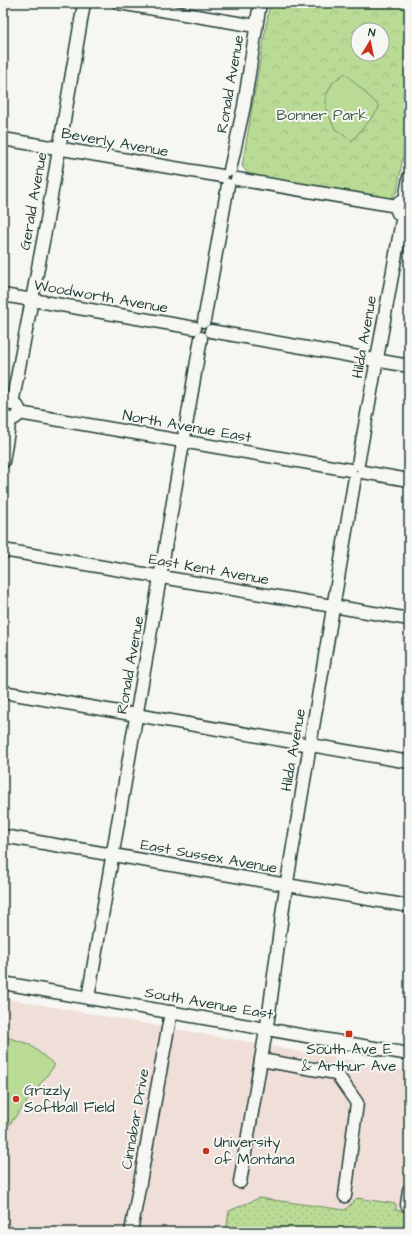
<svg xmlns="http://www.w3.org/2000/svg" width="412" height="1235" font-family="'Architects Daughter',sans-serif">
  <defs>
    <pattern id="grass-dots" width="8" height="8" patternUnits="userSpaceOnUse"><rect width="8" height="8" fill="#b9db95"/><path d="M2 2h.1M6 6h.1" fill="none" stroke="#9fbd81" stroke-width="1.8" stroke-linecap="round"/></pattern>
    <pattern id="park-crowns" width="20" height="18" patternUnits="userSpaceOnUse"><rect width="20" height="18" fill="#b9db95"/><path d="M2 6a3 3 0 1 1 6 0M12 15a3 3 0 1 1 6 0" fill="none" stroke="#9fbd81"/></pattern>
  </defs>
  <rect width="100%" height="100%" fill="#f6f6f2"/>
  <filter id="ink" filterUnits="userSpaceOnUse"><feTurbulence type="fractalNoise" baseFrequency=".025" numOctaves="2"/><feDisplacementMap in="SourceGraphic" scale="8" xChannelSelector="R" yChannelSelector="G"/><feConvolveMatrix kernelMatrix="1 2 1 2 8 2 1 2 1" color-interpolation-filters="sRGB"/></filter>
  <g filter="url(#ink)">
    <!-- built -->
    <path fill="#f0dfd8" d="M 3,998 L 409,1071 L 409,1232 L 3,1232 Z"/>
    <!-- grass -->
    <path fill="url(#grass-dots)" stroke="#6c8c64" d="M 259,1198 L 345,1210 L 357,1198 L 396,1204 L 396,1210 L 409,1213 L 409,1232 L 226,1232 L 229,1211 Z"/>
    <!-- park -->
    <path fill="url(#park-crowns)" stroke="#6c8c64" fill-rule="evenodd" d="M 270,3 L 409,3 L 409,120 L 397,192 L 391,198 L 249,175 L 242,166 ZM 358,30 L 382,30 L 382,54 L 358,54 Z"/>
    <!-- pitch -->
    <g fill="#b9db95" stroke="#6c8c64">
      <path d="M 345,73 L 379,106 L 378,110 L 352,141 L 335,129 L 326,109 L 326,96 L 333,82 Z"/>
      <path d="M 3,1036 L 29,1044 L 55,1065 L 3,1133 Z"/>
    </g>
    <g fill="none" stroke-linecap="round" stroke-linejoin="round">
      <defs>
        <g id="minor">
          <path d="M 119,3 L 256,26"/>
          <path d="M 3,139 L 222,176"/>
          <path d="M 230,170 L 244,106 L 260,3"/>
          <path d="M 237,179 L 397,206"/>
          <path d="M 405,200 L 409,177"/>
          <path d="M 398,213 L 396,208 L 398,203 L 404,200 L 409,203"/>
          <path d="M 3,295 L 195,328"/>
          <path d="M 204,321 L 228,185"/>
          <path d="M 211,331 L 409,366"/>
          <circle cx="11" cy="411" r="8"/>
          <path d="M 12,404 L 46,226 L 84,3"/>
          <path d="M 19,413 L 350,470"/>
          <path d="M 3,462 L 10,419"/>
          <path d="M 358,464 L 403,215"/>
          <path d="M 363,472 L 409,480"/>
          <path d="M 3,550 L 409,619"/>
          <path d="M 3,692 L 409,762"/>
          <path d="M 3,836 L 409,906"/>
          <path d="M 3,983 L 409,1054"/>
          <path d="M 88,998 L 201,338"/>
          <path d="M 261,1060 L 336,1073 L 357,1103 L 345,1196"/>
          <path d="M 240,1182 L 269,1013 L 284,900 L 355,477"/>
          <path d="M 409,1190 L 407,1205 L 409,1205"/>
          <path d="M 131,1232 L 171,1012"/>
        </g>
      </defs>
      <!-- minor casing -->
      <use href="#minor" stroke="#1f3d34" stroke-width="15"/>
      <!-- minor -->
      <use href="#minor" stroke="#f6f6f2" stroke-width="12"/>
    </g>
  </g>
  <!-- markers -->
  <g fill="#c8321e" stroke="#f6f6f2" stroke-width="1.5">
    <rect x="345" y="1030" width="8" height="8" rx="2"/>
    <circle cx="16" cy="1099" r="4"/>
    <circle cx="206" cy="1151" r="4"/>
  </g>
  <g text-anchor="middle" stroke-width="4" stroke-linejoin="round" paint-order="stroke">
    <!-- street labels -->
    <g font-size="15" fill="#1f3d34" stroke="#f6f6f2">
      <text transform="translate(230 84) rotate(-80)" y="5">Ronald Avenue</text>
      <text transform="translate(115 142) rotate(10)" y="5">Beverly Avenue</text>
      <text transform="translate(33 201) rotate(-80)" y="5">Gerald Avenue</text>
      <text transform="translate(101 296) rotate(10)" y="5">Woodworth Avenue</text>
      <text transform="translate(364 337) rotate(-80)" y="5">Hilda Avenue</text>
      <text transform="translate(187 426) rotate(10)" y="5">North Avenue East</text>
      <text transform="translate(209 569) rotate(10)" y="5">East Kent Avenue</text>
      <text transform="translate(130 665) rotate(-80)" y="5">Ronald Avenue</text>
      <text transform="translate(293 750) rotate(-80)" y="5">Hilda Avenue</text>
      <text transform="translate(209 856) rotate(10)" y="5">East Sussex Avenue</text>
      <text transform="translate(209 1003) rotate(10)" y="5">South Avenue East</text>
      <text transform="translate(135 1119) rotate(-80)" y="5">Cinnabar Drive</text>
    </g>
    <!-- park labels -->
    <g font-size="15" fill="#3e5d47" stroke="#f6f6f2">
      <text x="322" y="120">Bonner Park</text>
    </g>
    <!-- poi labels -->
    <g font-size="15" fill="#1f3d34" stroke="#f6f6f2" text-anchor="start">
      <text x="349" y="1054" text-anchor="middle">South Ave E<tspan x="349" dy="17">&amp; Arthur Ave</tspan></text>
      <text x="24" y="1095">Grizzly<tspan x="24" dy="17">Softball Field</tspan></text>
      <text x="214" y="1147">University<tspan x="214" dy="17">of Montana</tspan></text>
    </g>
  </g>
  <!-- margin -->
  <rect width="412" height="1235" fill="none" stroke="#f6f6f2" stroke-width="16"/>
  <rect x="8" y="8" width="396" height="1219" fill="none" stroke="#1f3d34" stroke-width="1.5" filter="url(#ink)"/>
  <!-- north arrow -->
  <g transform="translate(370 42) rotate(10)"><circle r="19" fill="#f6f6f2" stroke="#a0aca6"/>
  <path d="M0-3L7 15L0 10L-7 15Z" fill="#c8321e"/>
  <text y="-6" font-size="11" font-weight="bold" text-anchor="middle" fill="#1f3d34">N</text>
  </g>
</svg>
